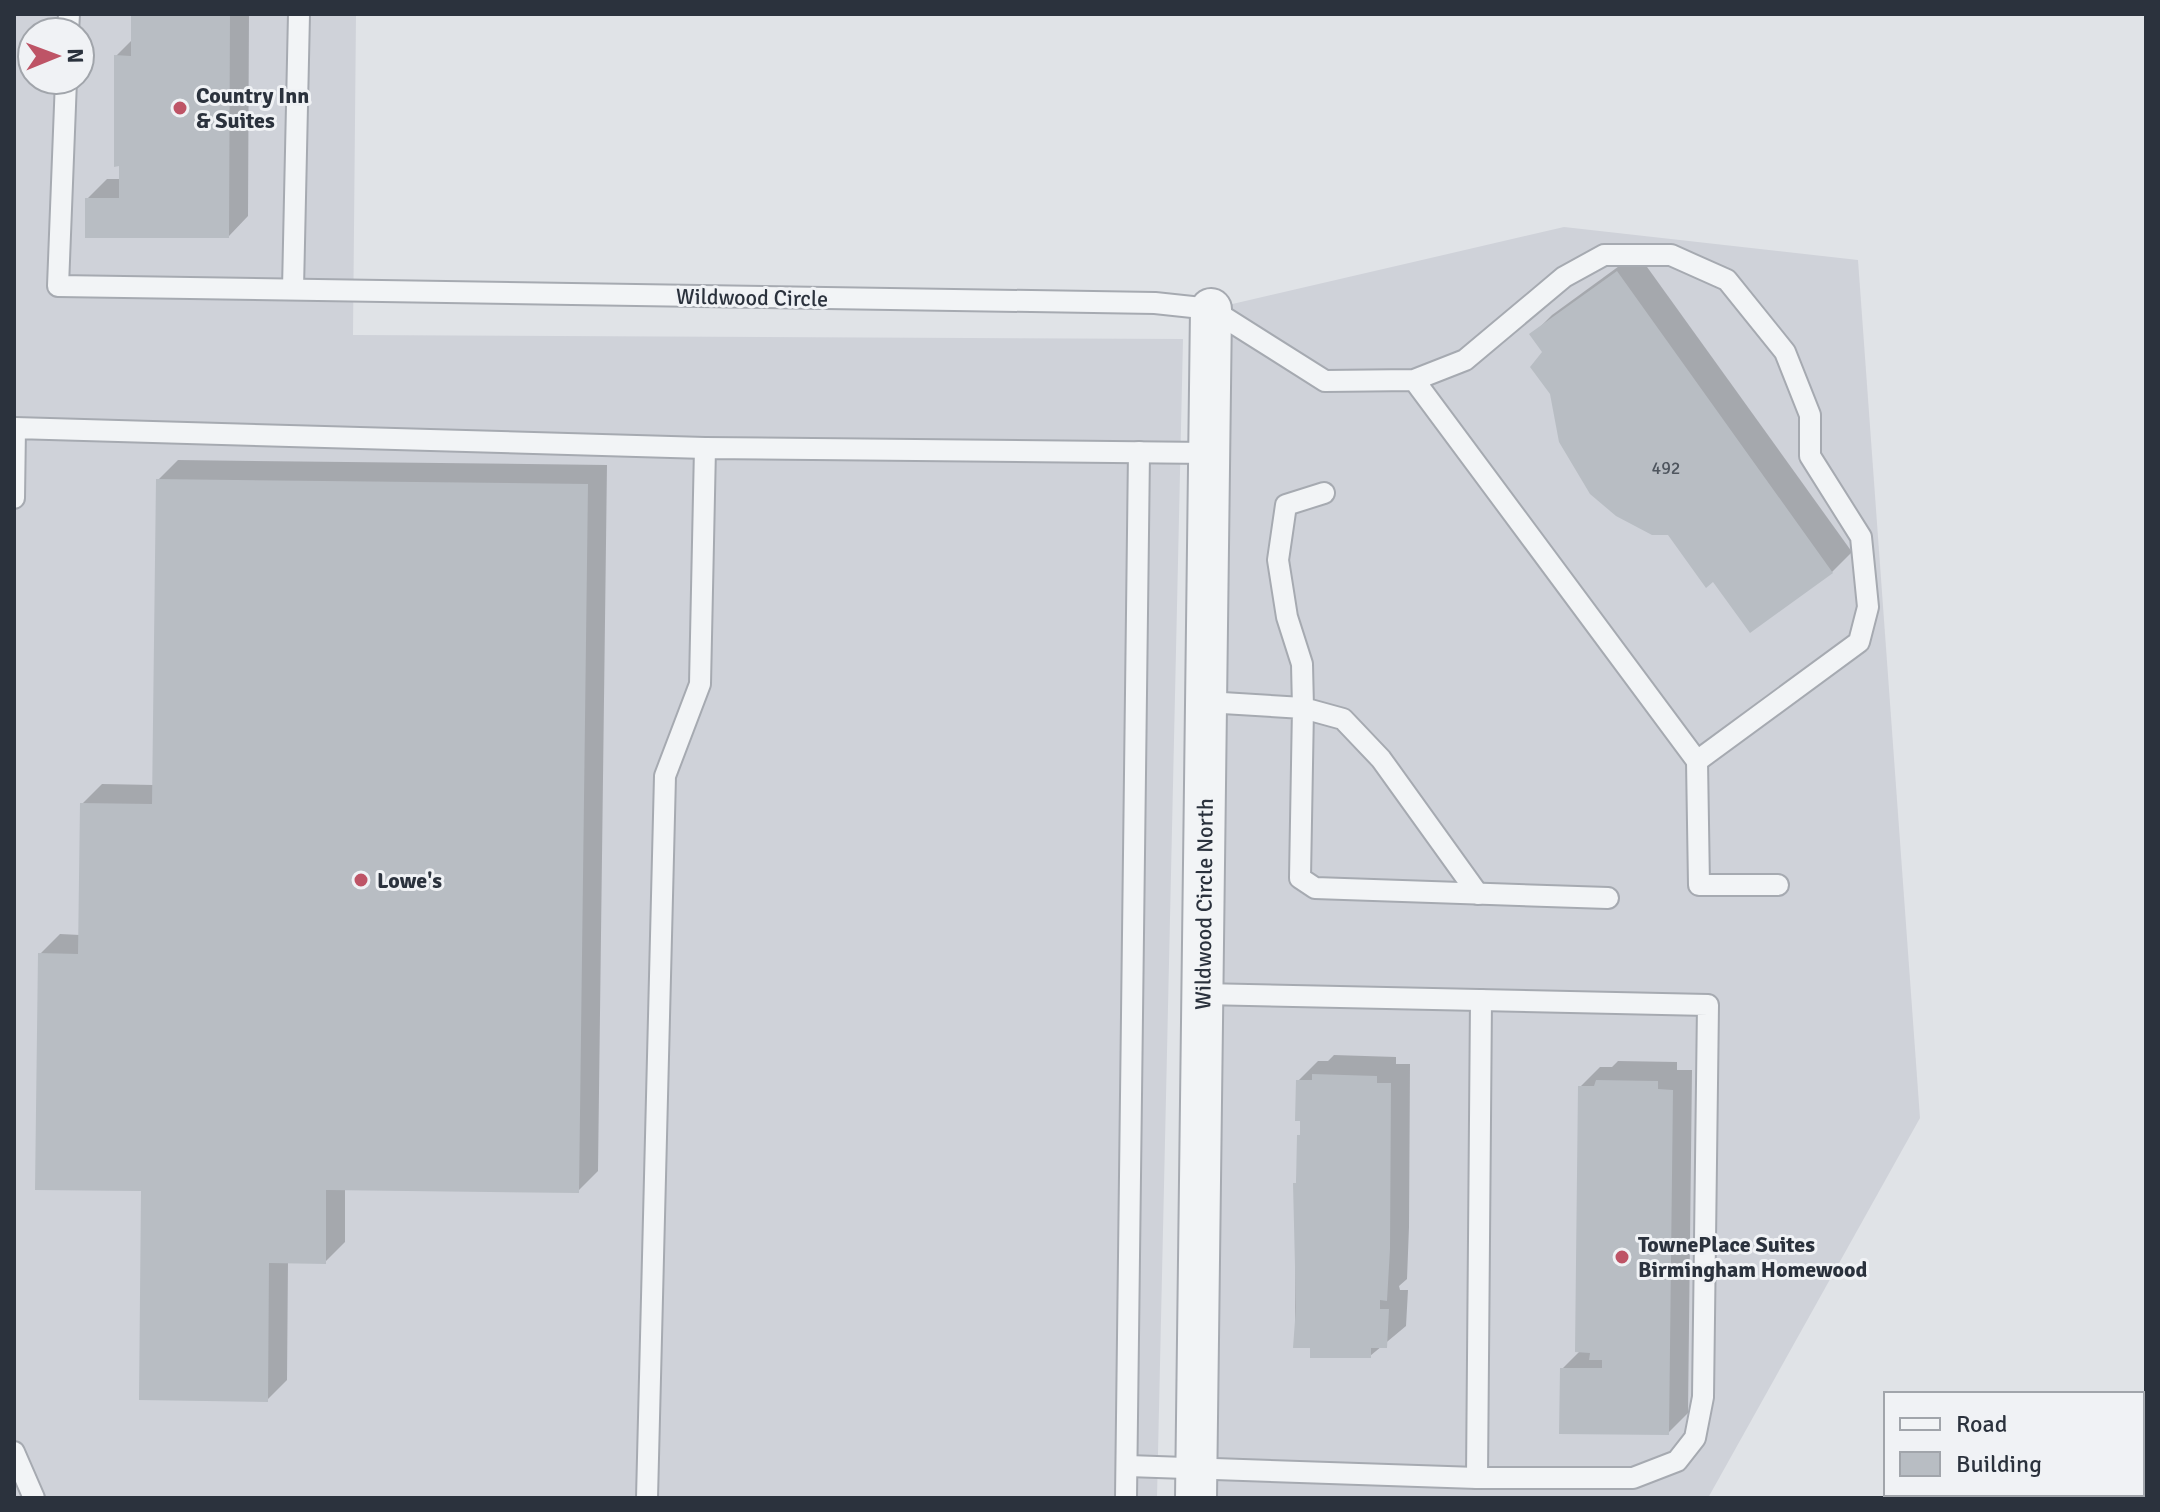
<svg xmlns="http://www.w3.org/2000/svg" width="2160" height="1512" font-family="Signika,sans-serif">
  <rect width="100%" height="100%" fill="#e0e3e7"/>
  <!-- built -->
  <g fill="#cfd2d9" fill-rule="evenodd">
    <path d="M 14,14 L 356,14 L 353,335 L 1183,339 L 1157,1498 L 14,1498 ZM 32,32 L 80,32 L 80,80 L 32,80 Z"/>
    <path d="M 1564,227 L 1858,260 L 1920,1118 L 1708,1498 L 1196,1498 L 1211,309 Z"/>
  </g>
  <!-- shadow -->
  <g fill="#0003">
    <path d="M 133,14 L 249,14 L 248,216 L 229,236 L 87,199 L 107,179 L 121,179 L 116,56 L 133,39 Z"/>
    <path d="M 1637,253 L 1852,552 L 1832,572 L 1714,579 L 1532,335 L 1552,315 Z"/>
    <path d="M 178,460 L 607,465 L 598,1171 L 578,1191 L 345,1188 L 345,1242 L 325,1262 L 288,1261 L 287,1380 L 267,1400 L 143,1189 L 40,954 L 60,934 L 80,935 L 82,804 L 102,784 L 154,785 L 158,480 Z"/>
    <path d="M 1334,1055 L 1396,1057 L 1396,1064 L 1410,1064 L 1409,1227 L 1407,1279 L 1399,1286 L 1400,1290 L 1408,1290 L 1406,1326 L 1370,1356 L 1295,1346 L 1296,1184 L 1302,1132 L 1298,1081 L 1318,1061 L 1328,1061 Z"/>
    <path d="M 1618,1061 L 1677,1062 L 1677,1070 L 1692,1070 L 1688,1413 L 1668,1433 L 1562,1369 L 1581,1350 L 1580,1087 L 1600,1067 L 1612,1067 Z"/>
  </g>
  <!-- building -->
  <g fill="#b8bdc3">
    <path d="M 131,14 L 230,14 L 229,238 L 85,238 L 85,198 L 119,198 L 119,166 L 114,167 L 114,55 L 131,56 Z"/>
    <path d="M 1617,271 L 1833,573 L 1750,633 L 1713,582 L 1706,588 L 1668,535 L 1652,535 L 1616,516 L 1590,494 L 1559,442 L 1550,394 L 1530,367 L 1542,352 L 1529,334 Z"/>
    <path d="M 156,479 L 588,484 L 579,1193 L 326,1190 L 326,1264 L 269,1263 L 268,1402 L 139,1400 L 141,1191 L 35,1190 L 38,953 L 78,954 L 80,803 L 152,804 Z"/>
    <path d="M 1312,1074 L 1377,1076 L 1377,1083 L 1391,1083 L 1390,1249 L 1387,1301 L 1380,1300 L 1380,1309 L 1389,1309 L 1387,1348 L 1371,1348 L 1371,1358 L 1310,1358 L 1310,1348 L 1293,1348 L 1296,1307 L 1293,1183 L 1296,1183 L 1297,1135 L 1300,1135 L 1300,1121 L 1295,1121 L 1296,1080 L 1312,1080 Z"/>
    <path d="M 1596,1080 L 1658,1081 L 1658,1089 L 1673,1090 L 1669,1435 L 1559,1434 L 1560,1368 L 1602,1368 L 1602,1360 L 1589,1360 L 1590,1353 L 1575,1352 L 1578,1086 L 1594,1086 Z"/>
  </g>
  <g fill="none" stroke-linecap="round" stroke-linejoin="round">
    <defs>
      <g id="service">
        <path d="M 68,32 L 69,14"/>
        <path d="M 66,80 L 58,286 L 1155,303 L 1211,309 L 1325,381 L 1414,380 L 1465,360 L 1564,277 L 1604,255 L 1671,255 L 1727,280 L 1785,352 L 1810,415 L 1810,456 L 1861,537 L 1868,607 L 1859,642 L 1697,761 L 1414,380"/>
        <path d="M 293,289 L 299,14"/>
        <path d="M 1324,493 L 1286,505 L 1278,560 L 1287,617 L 1302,664 L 1303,708 L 1343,719 L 1381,759 L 1478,894"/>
        <path d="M 14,498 L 15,428 L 705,448"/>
        <path d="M 1206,702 L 1303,708 L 1300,878 L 1315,888 L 1608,898"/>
        <path d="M 1697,761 L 1699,885 L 1778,885"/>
        <path d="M 14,1452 L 34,1498"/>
        <path d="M 1128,1466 L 1477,1478 L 1633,1478 L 1677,1461 L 1695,1438 L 1703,1397 L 1708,1005 L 1202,994"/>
        <path d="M 1477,1478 L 1481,1000"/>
        <path d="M 647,1498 L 665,776 L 700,684 L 705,448 L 1209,453"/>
        <path d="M 1126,1498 L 1139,452"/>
      </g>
      <g id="minor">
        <path id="s1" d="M 1196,1498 L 1211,309"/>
      </g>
    </defs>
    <!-- service casing -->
    <use href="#service" stroke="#a6aab1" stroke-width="24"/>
    <!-- minor casing -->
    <use href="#minor" stroke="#a6aab1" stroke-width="44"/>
    <!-- service -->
    <use href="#service" stroke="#f2f4f6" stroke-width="20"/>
    <!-- minor -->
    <use href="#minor" stroke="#f2f4f6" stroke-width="40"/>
  </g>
  <!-- markers -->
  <g fill="#be5466" stroke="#f0f2f5" stroke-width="3">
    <circle cx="180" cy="108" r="8"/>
    <circle cx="361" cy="880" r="8"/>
    <circle cx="1622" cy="1257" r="8"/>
  </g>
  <g text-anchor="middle" stroke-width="6" stroke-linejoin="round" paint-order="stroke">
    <!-- number labels -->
    <g font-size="18" fill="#4e555e">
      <text x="1666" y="474">492</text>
    </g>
    <!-- poi labels -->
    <g font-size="22" font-weight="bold" fill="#2b323d" stroke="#f0f2f5" text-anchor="start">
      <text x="196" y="103">Country Inn<tspan x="196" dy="25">&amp; Suites</tspan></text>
      <text x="377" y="888">Lowe's</text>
      <text x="1638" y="1252">TownePlace Suites<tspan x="1638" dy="25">Birmingham Homewood</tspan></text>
    </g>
    <!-- street labels -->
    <g font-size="22" fill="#2b323d" stroke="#f0f2f5">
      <text transform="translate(752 297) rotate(1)" y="8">Wildwood Circle</text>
      <text dy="8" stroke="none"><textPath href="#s1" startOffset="594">Wildwood Circle North</textPath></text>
    </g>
  </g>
  <!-- border -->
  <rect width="2160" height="1512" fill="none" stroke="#2b323d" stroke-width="32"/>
  <!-- legend -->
  <rect x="1884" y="1392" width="260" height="104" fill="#f0f2f5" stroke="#a1a5ab" stroke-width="2"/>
  <rect x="1900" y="1418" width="40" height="12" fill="#f2f4f6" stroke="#a1a5ab" stroke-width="2"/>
  <text x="1956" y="1432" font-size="24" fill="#2b323d">Road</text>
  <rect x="1900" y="1452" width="40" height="24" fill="#b8bdc3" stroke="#a1a5ab" stroke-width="2"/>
  <text x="1956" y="1472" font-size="24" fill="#2b323d">Building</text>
  <!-- north arrow -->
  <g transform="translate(56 56) rotate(89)"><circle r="38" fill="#f0f2f5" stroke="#a1a5ab" stroke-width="2"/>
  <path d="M0-6L14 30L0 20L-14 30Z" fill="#be5466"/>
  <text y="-12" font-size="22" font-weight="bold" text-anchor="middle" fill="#2b323d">N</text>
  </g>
</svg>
